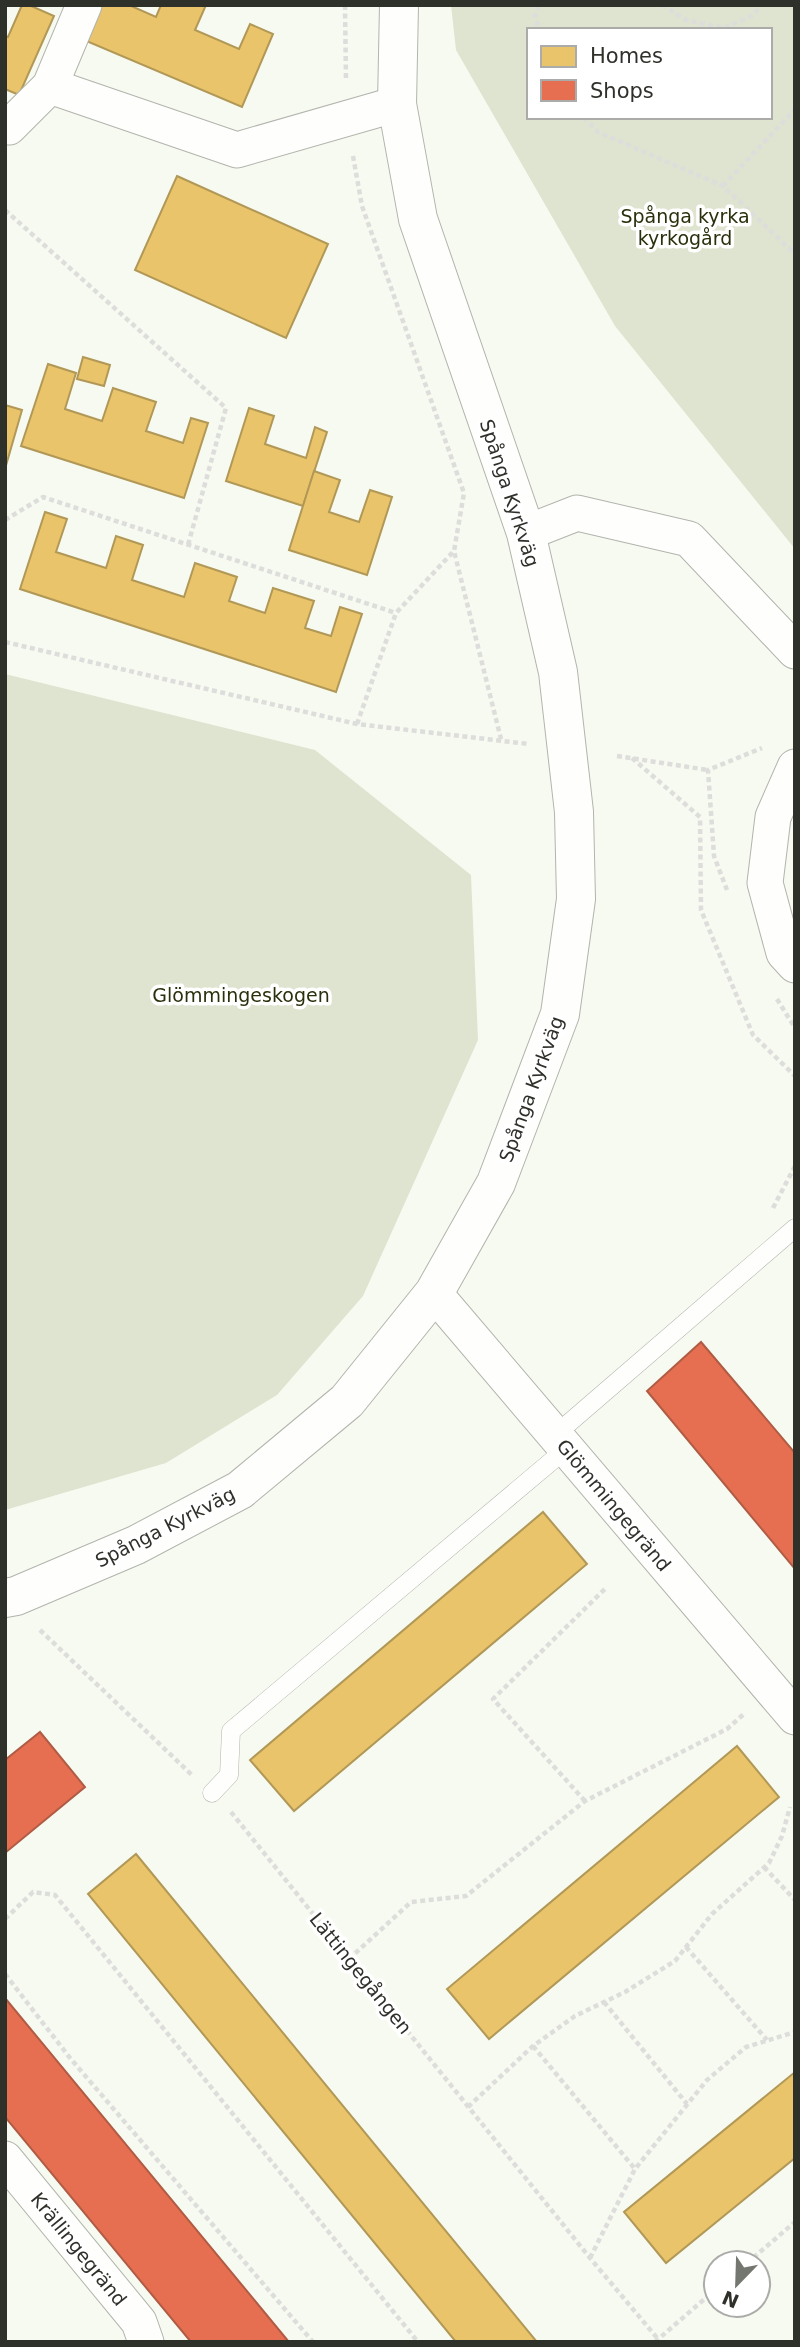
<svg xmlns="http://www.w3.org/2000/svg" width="800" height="2347" font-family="'DejaVu Sans',sans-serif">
  <rect width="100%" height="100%" fill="#f7faf0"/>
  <!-- green -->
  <g fill="#dee4cf" fill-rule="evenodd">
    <path d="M 451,5 L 795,5 L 795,549 L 615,326 L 456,50 ZM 529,30 L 770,30 L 770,117 L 529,117 Z"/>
    <path d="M 5,674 L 315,750 L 471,875 L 478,1040 L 363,1296 L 277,1395 L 166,1463 L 5,1510 Z"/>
  </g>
  <!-- homes -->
  <g fill="#e9c46a" stroke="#b19857" stroke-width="2">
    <path d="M 22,5 L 29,5 L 54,16 L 19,95 L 5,89 L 5,36 L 8,37 Z"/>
    <path d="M 99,5 L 129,5 L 156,17 L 161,5 L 206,5 L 195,30 L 239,49 L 250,24 L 273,34 L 242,107 L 84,40 Z"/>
    <path d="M 177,176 L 328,244 L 286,338 L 135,270 Z"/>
    <path d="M 83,357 L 110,365 L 104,386 L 77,379 Z"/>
    <path d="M 48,364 L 76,373 L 65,409 L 102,421 L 113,388 L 156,402 L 146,431 L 183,443 L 191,418 L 208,423 L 184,498 L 21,446 Z"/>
    <path d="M 5,405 L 22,410 L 5,469 Z"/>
    <path d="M 249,408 L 274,416 L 265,444 L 306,458 L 315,427 L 327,432 L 303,506 L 226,481 Z"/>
    <path d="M 314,471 L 340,480 L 329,512 L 359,522 L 370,490 L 392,497 L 367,575 L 289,550 Z"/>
    <path d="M 45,512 L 67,519 L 56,552 L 106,568 L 116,536 L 143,545 L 132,580 L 184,597 L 195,563 L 237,577 L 229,601 L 265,613 L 273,588 L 314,601 L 305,628 L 331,636 L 340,607 L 362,614 L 336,692 L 20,589 Z"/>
    <path d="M 543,1512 L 587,1564 L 294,1811 L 250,1760 Z"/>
    <path d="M 737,1746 L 779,1797 L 489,2039 L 447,1989 Z"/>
    <path d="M 136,1854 L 537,2342 L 456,2342 L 88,1894 Z"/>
    <path d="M 795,2072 L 795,2158 L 666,2263 L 624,2212 Z"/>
  </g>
  <!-- shops -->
  <g fill="#e76f51" stroke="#b05c45" stroke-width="2">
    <path d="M 701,1342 L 795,1453 L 795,1569 L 647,1391 Z"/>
    <path d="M 40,1732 L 85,1787 L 5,1853 L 5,1760 Z"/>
    <path d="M 5,1998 L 289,2342 L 191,2342 L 5,2117 Z"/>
  </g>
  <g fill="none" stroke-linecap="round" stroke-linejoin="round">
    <defs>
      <g id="lane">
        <path d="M 555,1435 L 795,1228"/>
        <path d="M 212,1793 L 229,1775 L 231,1731 L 566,1449"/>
      </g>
      <g id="street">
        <path d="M 50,86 L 237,150 L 397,104"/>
        <path d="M 5,126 L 9,127 L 50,86 L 84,5"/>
        <path d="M 526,533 L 577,513 L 689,539 L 795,651"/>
        <path d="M 795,767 L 773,817 L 765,883 L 784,953 L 795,965"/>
        <path d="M 434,1293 L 795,1717"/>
        <path d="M 5,2159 L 139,2322 L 146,2342"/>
      </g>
      <path id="secondary" d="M 5,1598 L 16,1596 L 136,1545 L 240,1490 L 347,1401 L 434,1293 L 496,1183 L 560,1014 L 576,899 L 574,812 L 558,672 L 526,533 L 418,219 L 397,104 L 399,5"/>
    </defs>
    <!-- lane casing -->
    <use href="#lane" stroke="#b2b4ad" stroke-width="19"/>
    <!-- street casing -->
    <use href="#street" stroke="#b2b4ad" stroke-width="37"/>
    <!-- secondary casing -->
    <use href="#secondary" stroke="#b2b4ad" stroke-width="40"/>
    <!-- path -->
    <g stroke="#dddddb" stroke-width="4.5" stroke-dasharray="5 3.5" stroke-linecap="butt">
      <path d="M 345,5 L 346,81"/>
      <path d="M 539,5 L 535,16 L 539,30"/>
      <path d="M 662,5 L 686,20 L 724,28 L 754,15 L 760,5"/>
      <path d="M 584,117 L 598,132 L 723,186 L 795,254"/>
      <path d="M 353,156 L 362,206 L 464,493 L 454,551 L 501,739"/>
      <path d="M 723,186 L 795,109"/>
      <path d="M 5,210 L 226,408 L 188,545"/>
      <path d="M 5,520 L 43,497 L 396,613"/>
      <path d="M 5,642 L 357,724 L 529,744"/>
      <path d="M 357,724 L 396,613 L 453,552"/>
      <path d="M 617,756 L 708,770"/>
      <path d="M 632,758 L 700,817 L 701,910 L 753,1035 L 795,1076"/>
      <path d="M 727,890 L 714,856 L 708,770 L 762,748"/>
      <path d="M 777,999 L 795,1028"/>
      <path d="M 773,1208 L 795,1166"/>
      <path d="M 40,1630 L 192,1775"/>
      <path d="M 585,1801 L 493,1699 L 607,1587"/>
      <path d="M 231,1812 L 590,2258 L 658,2339"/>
      <path d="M 764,1867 L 795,1900"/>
      <path d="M 5,1919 L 33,1892 L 55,1895 L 418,2342"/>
      <path d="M 686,1947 L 767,2040"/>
      <path d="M 349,1959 L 411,1902 L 466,1896 L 585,1801 L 727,1729 L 745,1713"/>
      <path d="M 5,1974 L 70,2058 L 313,2342"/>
      <path d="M 604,2002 L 687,2104"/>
      <path d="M 533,2046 L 635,2169"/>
      <path d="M 468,2107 L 533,2046 L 575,2016 L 625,1992 L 675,1961 L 712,1914 L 769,1863 L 782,1836 L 790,1807"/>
      <path d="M 590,2258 L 635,2169 L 707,2080 L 746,2047 L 795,2032"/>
      <path d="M 747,2263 L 795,2222"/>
      <path d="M 655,2342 L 716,2289"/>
    </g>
    <!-- lane -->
    <use href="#lane" stroke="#fefefd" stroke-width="18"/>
    <!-- street -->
    <use href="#street" stroke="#fefefd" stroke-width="35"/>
    <!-- secondary -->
    <use href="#secondary" stroke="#fefefd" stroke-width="38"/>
  </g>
  <g text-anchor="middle" stroke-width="7" stroke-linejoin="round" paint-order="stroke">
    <!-- park labels -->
    <g font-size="19" fill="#29310c" stroke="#fff">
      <text x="685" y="223">Spånga kyrka<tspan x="685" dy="22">kyrkogård</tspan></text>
      <text x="241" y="1002">Glömmingeskogen</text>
    </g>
    <!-- street labels -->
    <g font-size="19" fill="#2e302a" stroke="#fff">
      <text transform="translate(510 493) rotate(72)" y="7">Spånga Kyrkväg</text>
      <text transform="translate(531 1089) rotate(-70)" y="7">Spånga Kyrkväg</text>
      <text transform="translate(614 1505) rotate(50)" y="7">Glömmingegränd</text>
      <text transform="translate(165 1527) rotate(-27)" y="7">Spånga Kyrkväg</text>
      <text transform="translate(361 1973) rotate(51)" y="7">Lättingegången</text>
      <text transform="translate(79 2249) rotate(51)" y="7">Krällingegränd</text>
    </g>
  </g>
  <!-- border -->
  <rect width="800" height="2347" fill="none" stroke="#2e302a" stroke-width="14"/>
  <!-- legend -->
  <rect x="527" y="28" width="245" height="91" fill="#ffffff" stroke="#abacaa" stroke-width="2"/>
  <rect x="541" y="46" width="35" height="21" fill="#e9c46a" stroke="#abacaa" stroke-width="2"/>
  <text x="590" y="63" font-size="21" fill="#2e302a">Homes</text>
  <rect x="541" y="80" width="35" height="21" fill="#e76f51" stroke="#abacaa" stroke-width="2"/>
  <text x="590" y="98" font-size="21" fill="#2e302a">Shops</text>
  <!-- north arrow -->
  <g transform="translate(737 2284) rotate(203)"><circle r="33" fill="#ffffff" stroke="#abacaa" stroke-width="2"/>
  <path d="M0-5L12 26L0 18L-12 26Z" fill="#74776f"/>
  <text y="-10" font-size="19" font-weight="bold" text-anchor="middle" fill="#2e302a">N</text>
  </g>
</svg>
